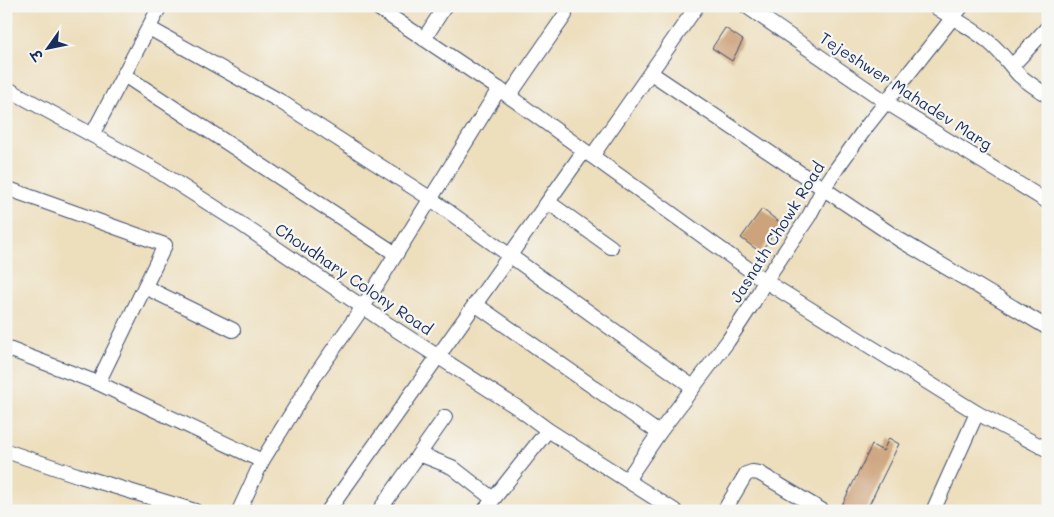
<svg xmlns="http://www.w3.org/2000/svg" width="1054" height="517" font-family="Mali,'Playpen Sans Deva',sans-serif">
  <rect width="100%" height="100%" fill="#f6f6f2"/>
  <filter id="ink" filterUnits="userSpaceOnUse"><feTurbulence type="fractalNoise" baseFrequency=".02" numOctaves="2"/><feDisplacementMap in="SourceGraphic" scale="10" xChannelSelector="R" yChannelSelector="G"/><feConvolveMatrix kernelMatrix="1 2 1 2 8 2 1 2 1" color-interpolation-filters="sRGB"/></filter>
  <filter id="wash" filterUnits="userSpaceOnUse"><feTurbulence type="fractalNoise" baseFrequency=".0096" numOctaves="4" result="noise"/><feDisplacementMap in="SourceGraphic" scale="20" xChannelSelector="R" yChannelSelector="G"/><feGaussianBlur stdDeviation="1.12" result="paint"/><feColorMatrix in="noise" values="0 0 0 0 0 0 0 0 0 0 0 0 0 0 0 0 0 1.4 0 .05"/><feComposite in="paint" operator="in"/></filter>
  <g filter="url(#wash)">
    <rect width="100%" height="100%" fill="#eddebc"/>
    <g id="blocks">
      <!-- building -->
      <g fill="#cda37b">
        <path d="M 725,28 L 743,40 L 732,61 L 712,48 Z"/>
        <path d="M 762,209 L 782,224 L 760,252 L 741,238 Z"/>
        <path d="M 889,438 L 899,444 L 866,511 L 839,511 L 872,445 L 883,451 Z"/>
      </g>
    </g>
  </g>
  <g filter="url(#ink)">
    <use href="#blocks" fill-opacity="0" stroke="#3a496c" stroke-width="1"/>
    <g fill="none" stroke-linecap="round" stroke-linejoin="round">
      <defs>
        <g id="street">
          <path d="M 375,6 L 499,89 L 765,281 L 977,413 L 1048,450"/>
          <path d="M 746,6 L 886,102 L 1048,202"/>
          <path d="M 934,6 C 953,19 973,28 990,43 C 1001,52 1009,64 1019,75 C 1028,83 1038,89 1048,96"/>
          <path d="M 149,28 L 278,100 L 431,199 L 693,387"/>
          <path d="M 424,39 L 445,6"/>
          <path d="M 1012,66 L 1048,27"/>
          <path d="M 651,73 L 900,240 L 1048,328"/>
          <path d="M 124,75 L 396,254"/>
          <path d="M 6,88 L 158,171 L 238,222 L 389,325 L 518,408 L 548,430 L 675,511"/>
          <path d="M 509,96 L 565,15"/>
          <path d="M 92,135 L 160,6"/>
          <path d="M 592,156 L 697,6"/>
          <path d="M 6,188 L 165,245 L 98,383"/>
          <path d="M 548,202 L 611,247"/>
          <path d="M 145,287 L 233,330"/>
          <path d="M 475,304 L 659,433"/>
          <path d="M 6,348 L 98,383 L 262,461"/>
          <path d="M 6,451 L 77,475 L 195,511"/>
          <path d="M 419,454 L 452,467 L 493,499"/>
          <path d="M 627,480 L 659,433 L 728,341 L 753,303 L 765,281 L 809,216 L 823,189 L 837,168 L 867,126 L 962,6"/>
          <path d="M 239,511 L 262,461 L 316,374 L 363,307 L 499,89"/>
          <path d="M 328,511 L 584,151"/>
          <path d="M 379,511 L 445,417"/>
          <path d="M 484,511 L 548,430"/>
          <path d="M 724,511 L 746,474 L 752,472 L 759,473 L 823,511"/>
          <path d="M 933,511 L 977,413"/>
        </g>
      </defs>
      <!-- street casing -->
      <use href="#street" stroke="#3a496c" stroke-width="16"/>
      <!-- street -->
      <use href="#street" stroke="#fff" stroke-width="14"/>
    </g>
  </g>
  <g text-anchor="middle" stroke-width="4.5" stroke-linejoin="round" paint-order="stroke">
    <!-- street labels -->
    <g font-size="16" fill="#1b2f5e" stroke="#f6f6f2">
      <text transform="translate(906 91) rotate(33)" y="6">Tejeshwer Mahadev Marg</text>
      <text transform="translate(777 232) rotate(-58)" y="6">Jasnath Chowk Road</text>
      <text transform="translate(354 279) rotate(34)" y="6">Choudhary Colony Road</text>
    </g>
  </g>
  <!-- margin -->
  <rect width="1054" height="517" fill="none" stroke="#f6f6f2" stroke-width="25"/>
  <!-- north arrow -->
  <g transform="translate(48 48) rotate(237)" stroke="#f6f6f2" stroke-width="4" paint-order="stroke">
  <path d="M0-4L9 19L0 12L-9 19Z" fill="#1b2f5e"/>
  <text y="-8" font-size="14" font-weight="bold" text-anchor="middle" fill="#1b2f5e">उ</text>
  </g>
</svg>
